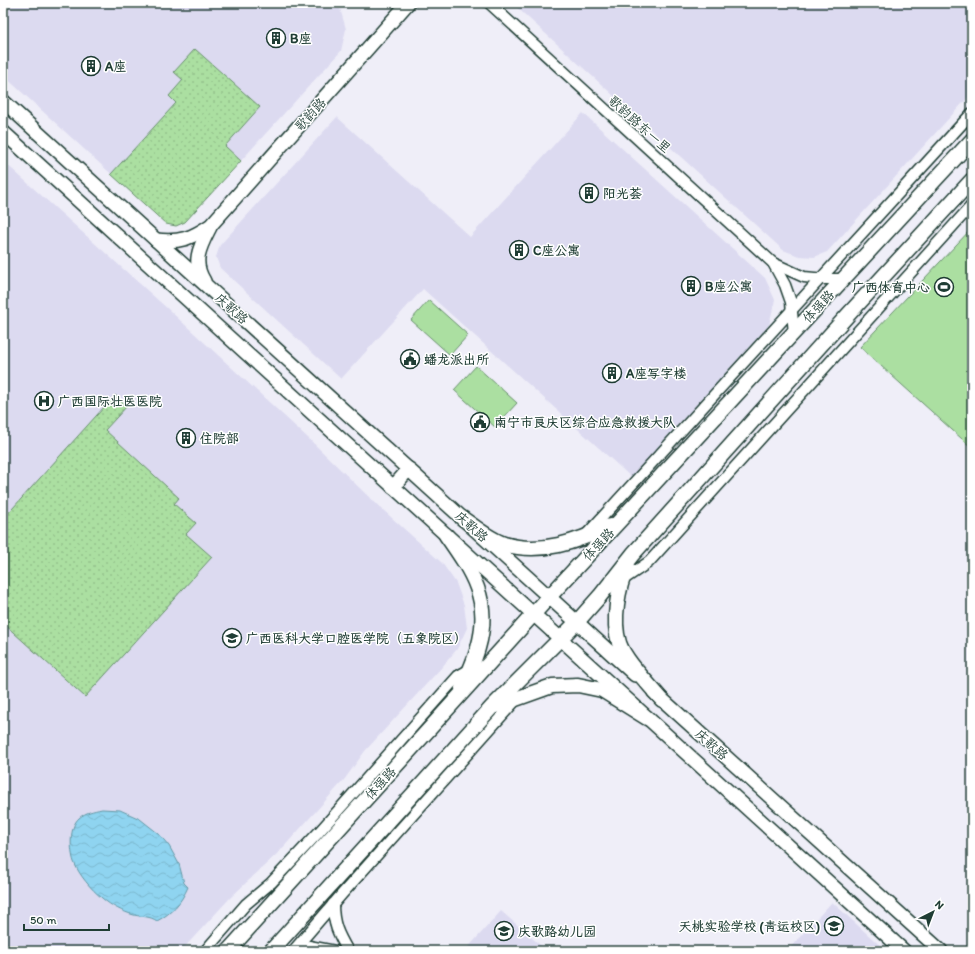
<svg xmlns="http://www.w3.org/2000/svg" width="975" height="954" font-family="Itim,'LXGW WenKai TC',sans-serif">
  <defs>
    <pattern id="park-dots" width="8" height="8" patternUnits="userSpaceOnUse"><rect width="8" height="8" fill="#abdfa1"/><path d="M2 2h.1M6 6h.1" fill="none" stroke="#93c08b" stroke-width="1.8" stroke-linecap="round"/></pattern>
    <pattern id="water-waves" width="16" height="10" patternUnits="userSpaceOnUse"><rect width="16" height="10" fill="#8fd4f0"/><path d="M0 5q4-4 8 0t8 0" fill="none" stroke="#7bb7ce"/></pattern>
  </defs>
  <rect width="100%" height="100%" fill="#efeef8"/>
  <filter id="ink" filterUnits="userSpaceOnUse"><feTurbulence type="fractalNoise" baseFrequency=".025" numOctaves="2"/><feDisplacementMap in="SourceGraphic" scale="8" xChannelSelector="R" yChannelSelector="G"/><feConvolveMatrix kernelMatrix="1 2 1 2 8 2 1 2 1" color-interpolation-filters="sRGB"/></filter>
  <g filter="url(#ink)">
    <!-- built -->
    <g fill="#dcdaf0">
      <path d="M 3,3 L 337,3 L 339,5 L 346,29 L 341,51 L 185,222 L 176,226 L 166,224 L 3,75 Z"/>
      <path d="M 512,3 L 972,3 L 972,93 L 827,252 L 814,257 L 799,256 L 783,250 Z"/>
      <path d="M 583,113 L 765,278 L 775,300 L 769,325 L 631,477 L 423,289 L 341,379 L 220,268 L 216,257 L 220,245 L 337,117 L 470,237 Z"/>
      <path d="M 3,161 L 169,310 L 308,438 L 372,500 L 442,563 L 456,583 L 464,605 L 467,628 L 457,649 L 442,667 L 365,751 L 344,780 L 280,851 L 230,898 L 181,951 L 3,951 Z"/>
      <path d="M 832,902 L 886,951 L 787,951 Z"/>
      <path d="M 501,911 L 547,951 L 465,951 Z"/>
    </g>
    <!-- park -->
    <g fill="url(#park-dots)" stroke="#658e6a">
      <path d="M 195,49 L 260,107 L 225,146 L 241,161 L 185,222 L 176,226 L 166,224 L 111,174 L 176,103 L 169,96 L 183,80 L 174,72 Z"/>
      <path d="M 115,395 L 127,406 L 105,430 L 179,498 L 174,504 L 196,523 L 186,534 L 212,557 L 85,697 L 3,623 L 3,519 Z"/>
    </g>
    <!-- pitch -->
    <g fill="#abdfa1" stroke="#658e6a">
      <path d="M 972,228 L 972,448 L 860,347 Z"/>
      <path d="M 429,300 L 468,335 L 450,355 L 411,320 Z"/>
      <path d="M 476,366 L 517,403 L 495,427 L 454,390 Z"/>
    </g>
    <!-- water -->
    <path fill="url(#water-waves)" stroke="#6298a5" d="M 102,809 L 120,810 L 140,819 L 159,834 L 169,846 L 179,864 L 184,883 L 188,887 C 181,903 172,913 157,921 C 150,916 143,917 134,915 C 123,912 111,906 102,898 C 91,889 79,875 74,862 C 70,850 69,827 79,818 C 86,812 93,811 102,809 Z"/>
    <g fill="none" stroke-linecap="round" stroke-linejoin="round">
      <defs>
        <g id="minor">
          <path d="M 489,3 L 773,263 L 785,285 L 791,302 L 794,333"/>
          <path d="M 773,263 L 804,277 L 825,279 L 843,279"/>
          <path d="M 586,535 L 972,113"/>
          <path d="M 621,581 L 649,562 L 972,205"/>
          <path d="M 333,904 C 333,924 338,934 348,951"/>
          <path d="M 205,951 L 246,904 L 271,883 L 319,832 L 458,676 L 472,668"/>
          <path d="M 293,951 L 342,894 L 516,700"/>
          <path d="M 294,951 L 309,946 L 335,951"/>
        </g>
        <g id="tertiary">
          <path d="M 3,101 L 635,675"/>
          <path d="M 3,132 L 904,951"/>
          <path d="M 156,240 C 180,243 192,238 211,225 L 408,3"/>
          <path d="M 204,281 C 191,261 201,245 210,227"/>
          <path d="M 393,487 L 409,469"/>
          <path d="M 654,692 L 941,951"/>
        </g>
        <g id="secondary">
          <path d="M 462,518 C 475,527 489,539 504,544 C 540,555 577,542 610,526"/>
          <path d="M 446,535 C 472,572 492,601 478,648 C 474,662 468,675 462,688"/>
          <path d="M 627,567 C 618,588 612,620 619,643 C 625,661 650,685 662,700"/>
          <path d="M 496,706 L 552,686 L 578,685 L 602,690 L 647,718"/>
          <path d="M 228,951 L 549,597 L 972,140"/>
          <path d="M 271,951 L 492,707 L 577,622 L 600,596 L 633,554 L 847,316 L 972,180"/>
        </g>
      </defs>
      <!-- minor casing -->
      <use href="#minor" stroke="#1f3d34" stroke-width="13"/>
      <!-- tertiary casing -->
      <use href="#tertiary" stroke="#1f3d34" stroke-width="16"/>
      <!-- secondary casing -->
      <use href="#secondary" stroke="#1f3d34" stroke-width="17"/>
      <!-- minor -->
      <use href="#minor" stroke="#fff" stroke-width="10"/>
      <!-- tertiary -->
      <use href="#tertiary" stroke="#fff" stroke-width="13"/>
      <!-- secondary -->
      <use href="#secondary" stroke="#fff" stroke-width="14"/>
    </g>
  </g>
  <!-- icons -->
  <defs>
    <symbol id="building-ring" viewBox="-11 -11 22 22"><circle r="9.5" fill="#fff" stroke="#1f3d34" stroke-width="1.5"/><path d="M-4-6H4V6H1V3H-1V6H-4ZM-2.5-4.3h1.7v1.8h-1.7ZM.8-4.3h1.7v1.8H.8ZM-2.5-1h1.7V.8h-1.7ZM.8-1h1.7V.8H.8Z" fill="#1f3d34"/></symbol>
    <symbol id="stadium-ring" viewBox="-11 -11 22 22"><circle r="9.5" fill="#fff" stroke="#1f3d34" stroke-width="1.5"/><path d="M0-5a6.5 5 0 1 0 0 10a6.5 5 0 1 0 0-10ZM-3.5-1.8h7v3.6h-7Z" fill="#1f3d34"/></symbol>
    <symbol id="civic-ring" viewBox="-11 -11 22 22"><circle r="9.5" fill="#fff" stroke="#1f3d34" stroke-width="1.5"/><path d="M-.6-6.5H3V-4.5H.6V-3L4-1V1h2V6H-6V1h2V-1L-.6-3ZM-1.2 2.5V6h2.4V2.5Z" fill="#1f3d34"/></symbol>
    <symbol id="hospital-ring" viewBox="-11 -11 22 22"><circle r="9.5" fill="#fff" stroke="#1f3d34" stroke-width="1.5"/><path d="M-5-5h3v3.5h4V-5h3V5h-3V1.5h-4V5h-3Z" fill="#1f3d34"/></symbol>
    <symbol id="university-ring" viewBox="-11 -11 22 22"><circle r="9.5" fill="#fff" stroke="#1f3d34" stroke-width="1.5"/><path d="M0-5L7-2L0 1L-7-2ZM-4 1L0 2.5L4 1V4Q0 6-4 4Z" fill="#1f3d34"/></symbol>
    <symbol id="school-ring" viewBox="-11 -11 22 22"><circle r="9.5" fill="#fff" stroke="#1f3d34" stroke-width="1.5"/><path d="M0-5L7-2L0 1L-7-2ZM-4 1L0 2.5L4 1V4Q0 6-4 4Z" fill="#1f3d34"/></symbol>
  </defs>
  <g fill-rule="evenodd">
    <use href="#building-ring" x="265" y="27" width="22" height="22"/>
    <use href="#building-ring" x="80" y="55" width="22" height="22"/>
    <use href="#building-ring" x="578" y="182" width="22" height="22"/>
    <use href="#building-ring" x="508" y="239" width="22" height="22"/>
    <use href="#building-ring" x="680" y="275" width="22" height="22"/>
    <use href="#stadium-ring" x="933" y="276" width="22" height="22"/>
    <use href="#civic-ring" x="399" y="348" width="22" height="22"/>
    <use href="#building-ring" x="601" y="362" width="22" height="22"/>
    <use href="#hospital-ring" x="33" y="390" width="22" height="22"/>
    <use href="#civic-ring" x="469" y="411" width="22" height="22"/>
    <use href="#building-ring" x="175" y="427" width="22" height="22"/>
    <use href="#university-ring" x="221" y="627" width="22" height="22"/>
    <use href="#school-ring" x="823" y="915" width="22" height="22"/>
    <use href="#school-ring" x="493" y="920" width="22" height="22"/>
  </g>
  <g text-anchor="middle" stroke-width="3" stroke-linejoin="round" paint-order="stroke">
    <!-- poi labels -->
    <g font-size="13" font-weight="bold" fill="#1f3d34" stroke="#fff" text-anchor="start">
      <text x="290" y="43">B座</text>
      <text x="105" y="71">A座</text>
      <text x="603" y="198">阳光荟</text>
      <text x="533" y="255">C座公寓</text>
      <text x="705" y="291">B座公寓</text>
      <text x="930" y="292" text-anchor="end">广西体育中心</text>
      <text x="424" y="364">蟠龙派出所</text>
      <text x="626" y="378">A座写字楼</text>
      <text x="58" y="406">广西国际壮医医院</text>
      <text x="494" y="427">南宁市良庆区综合应急救援大队</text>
      <text x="200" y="443">住院部</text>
      <text x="246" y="643">广西医科大学口腔医学院（五象院区）</text>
      <text x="820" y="931" text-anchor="end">天桃实验学校 (青运校区)</text>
      <text x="518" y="936">庆歌路幼儿园</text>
    </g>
    <!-- street labels -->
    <g font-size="13" fill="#1f3d34" stroke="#fff">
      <text transform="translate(310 114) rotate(-48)" y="5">歌韵路</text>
      <text transform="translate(640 124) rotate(42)" y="5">歌韵路东一里</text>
      <text transform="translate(818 306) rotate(-47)" y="5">体强路</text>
      <text transform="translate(232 308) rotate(42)" y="5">庆歌路</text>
      <text transform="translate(472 526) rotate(42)" y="5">庆歌路</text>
      <text transform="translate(598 544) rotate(-47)" y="5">体强路</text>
      <text transform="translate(712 744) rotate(42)" y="5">庆歌路</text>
      <text transform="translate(380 783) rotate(-48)" y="5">体强路</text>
    </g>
  </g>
  <!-- margin -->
  <rect width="975" height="954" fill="none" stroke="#fff" stroke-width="16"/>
  <rect x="8" y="8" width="959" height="938" fill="none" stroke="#1f3d34" stroke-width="1.5" filter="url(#ink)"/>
  <!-- north arrow -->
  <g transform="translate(933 912) rotate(42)" stroke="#ffffff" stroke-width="3" paint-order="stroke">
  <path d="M0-3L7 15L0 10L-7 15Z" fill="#1f3d34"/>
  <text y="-6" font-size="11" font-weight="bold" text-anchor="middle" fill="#1f3d34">N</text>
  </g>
  <!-- scale -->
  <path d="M24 924v6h85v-6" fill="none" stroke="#1f3d34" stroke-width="2"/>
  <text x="30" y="924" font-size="12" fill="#1f3d34" stroke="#ffffff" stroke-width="3" paint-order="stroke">50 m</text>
</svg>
